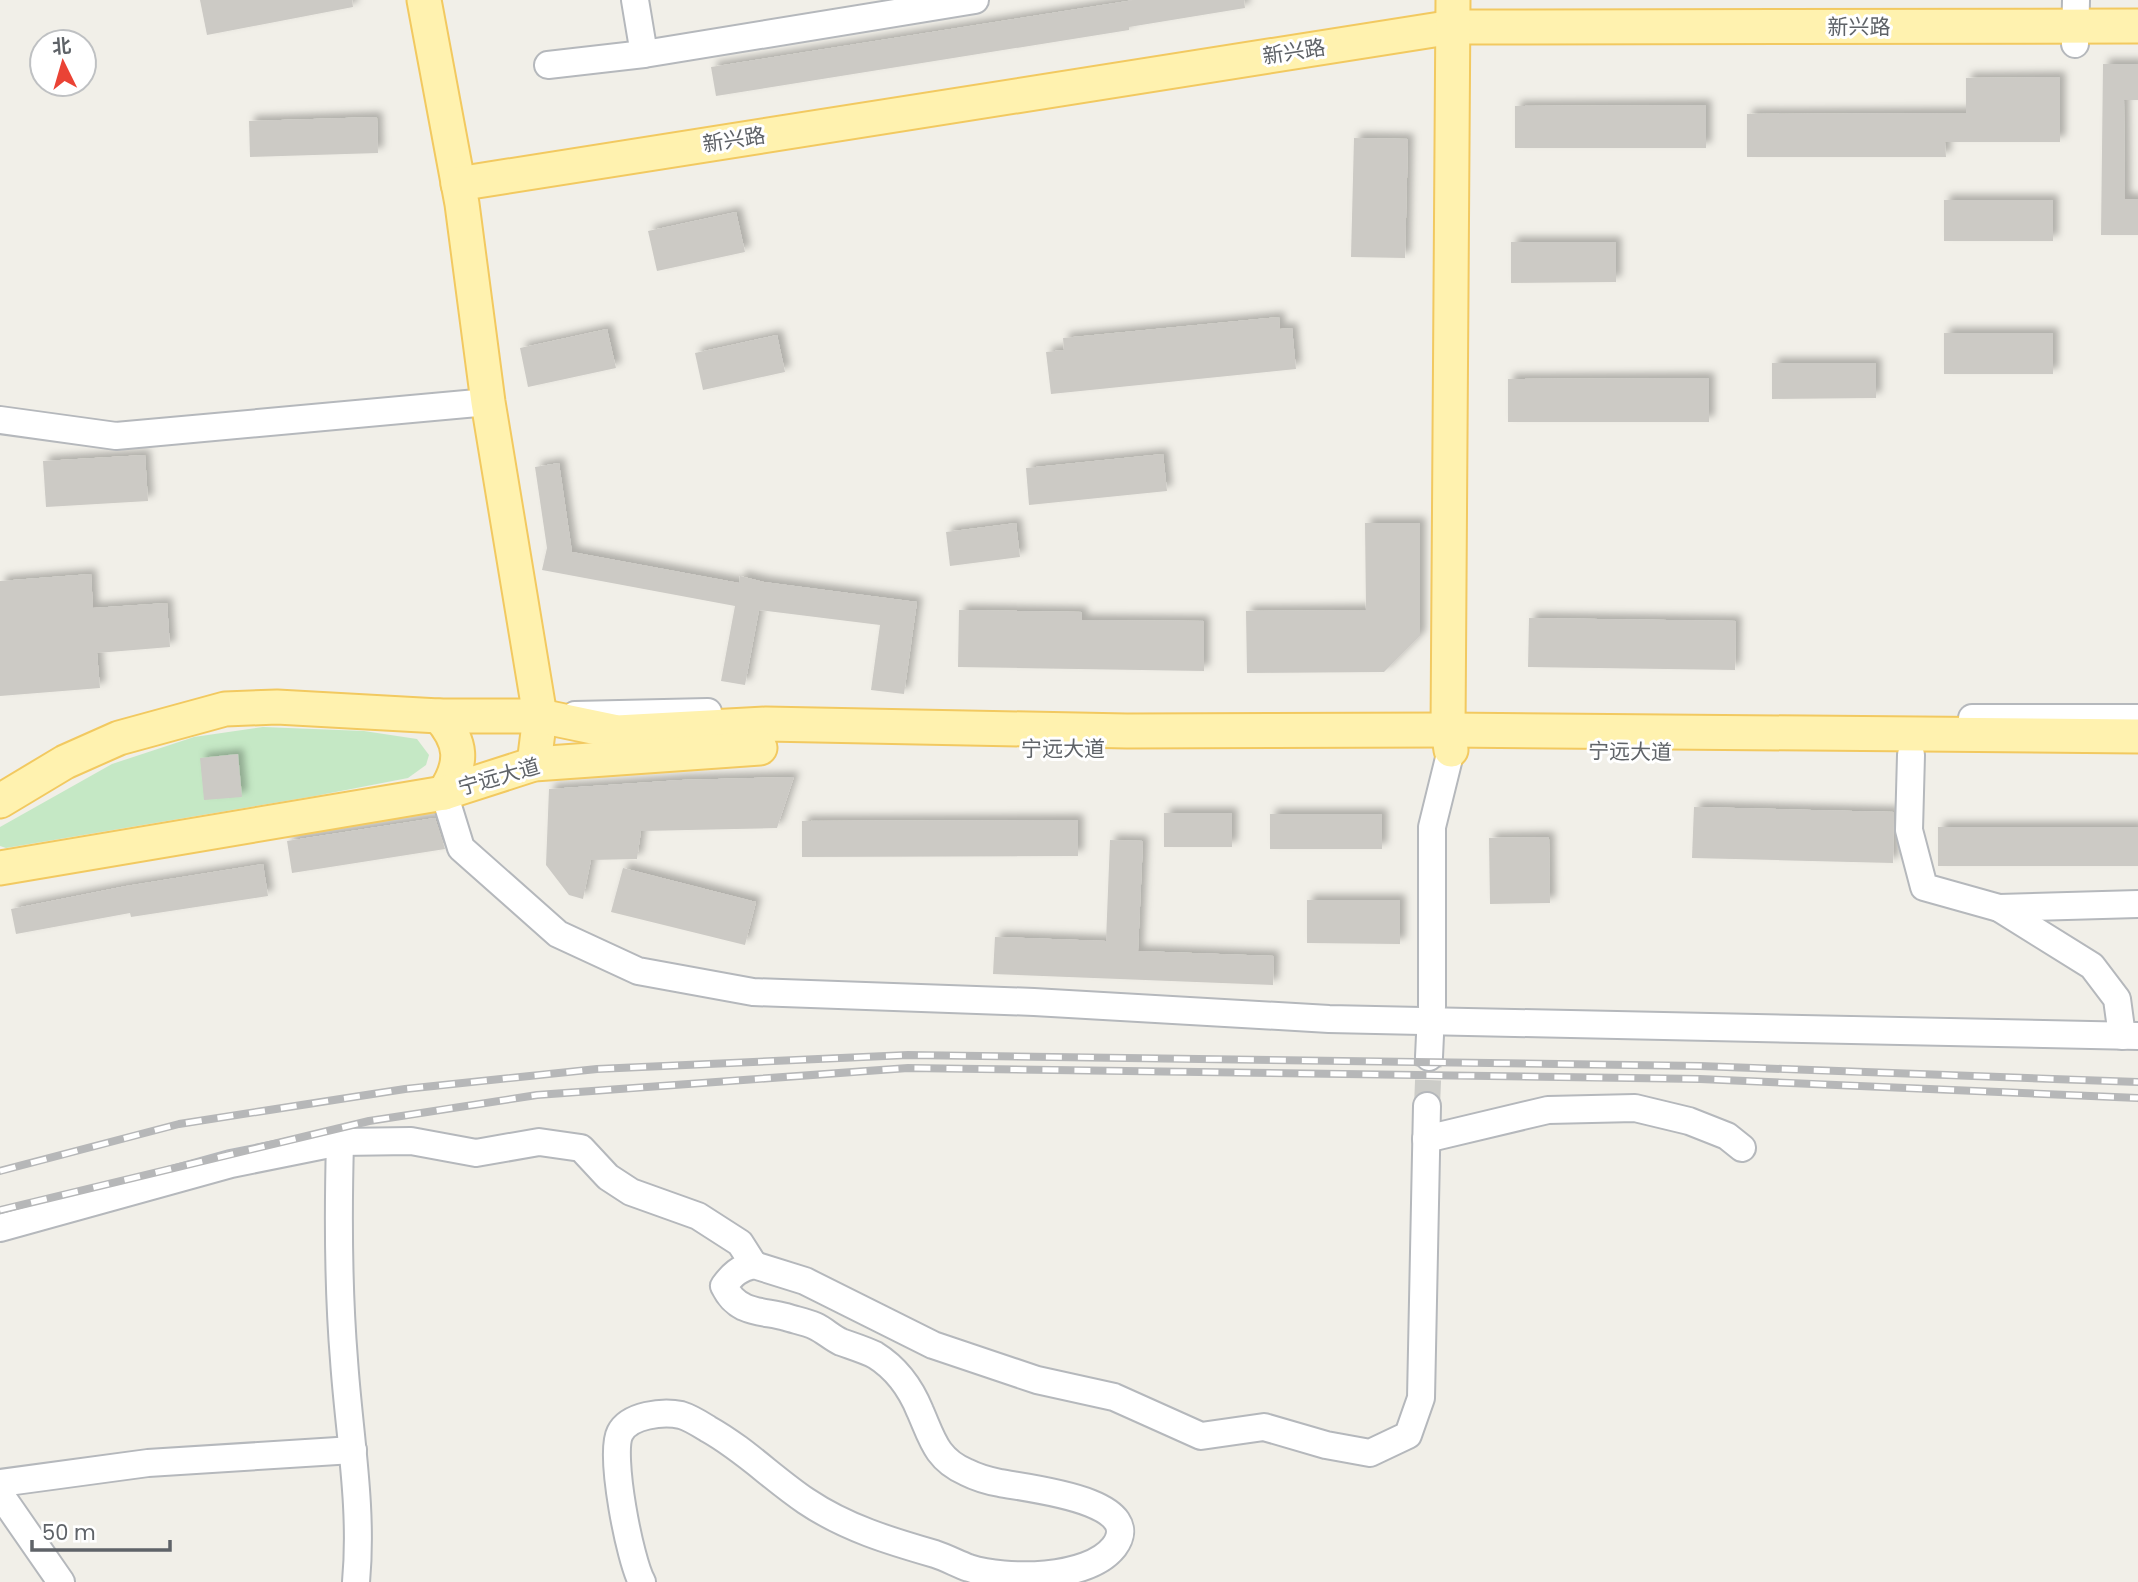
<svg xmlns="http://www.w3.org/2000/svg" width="2138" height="1582" font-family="Poppins,'Noto Sans SC',sans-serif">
  <defs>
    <filter id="shadow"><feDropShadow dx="5.5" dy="-5.5" stdDeviation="3.5" flood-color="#0004"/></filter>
  </defs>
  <rect width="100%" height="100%" fill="#f1efe8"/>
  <!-- green -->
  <path fill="#c5e8c5" d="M 263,727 L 364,731 L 417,739 L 429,755 L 426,765 L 408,778 L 315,796 L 6,848 L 0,846 L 0,827 L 112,764 L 194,737 Z"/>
  <!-- building -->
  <g fill="#cccac5" filter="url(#shadow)">
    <path d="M 200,0 L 352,0 L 353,7 L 207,35 Z"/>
    <path d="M 1134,0 L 1244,0 L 1245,8 L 1129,27 L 1129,30 L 716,96 L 711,67 Z"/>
    <path d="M 2103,64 L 2138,64 L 2138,100 L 2124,100 L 2125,199 L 2138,199 L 2138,235 L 2101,235 Z"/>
    <path d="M 2060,77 L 2060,142 L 1945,142 L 1946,157 L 1747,157 L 1747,114 L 1966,113 L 1966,78 Z"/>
    <path d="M 1706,105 L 1706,148 L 1515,148 L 1515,106 Z"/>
    <path d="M 377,117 L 378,153 L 250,157 L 249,121 Z"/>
    <path d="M 1354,138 L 1408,139 L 1405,258 L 1351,257 Z"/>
    <rect x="1944" y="200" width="109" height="41"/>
    <path d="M 736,212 L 745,252 L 657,271 L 648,231 Z"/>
    <path d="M 1511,242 L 1616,242 L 1616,282 L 1511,283 Z"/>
    <path d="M 1279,317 L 1280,329 L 1292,328 L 1296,369 L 1051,394 L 1046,352 L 1064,350 L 1063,338 Z"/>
    <path d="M 607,329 L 616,368 L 528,387 L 520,348 Z"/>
    <rect x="1944" y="333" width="109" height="41"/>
    <path d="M 777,335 L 785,372 L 703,390 L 695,353 Z"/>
    <path d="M 1772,363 L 1876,363 L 1876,398 L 1772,399 Z"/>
    <path d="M 1709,378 L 1709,422 L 1508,422 L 1508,379 Z"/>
    <path d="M 1163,454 L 1167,491 L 1029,505 L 1026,468 Z"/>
    <path d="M 145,455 L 148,501 L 46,507 L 43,461 Z"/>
    <path d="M 559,463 L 572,552 L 739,583 L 740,576 L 764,582 L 917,602 L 904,694 L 871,690 L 880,625 L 759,610 L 745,685 L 721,681 L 735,606 L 542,570 L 547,548 L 535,467 Z"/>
    <path d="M 1016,523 L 1020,557 L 950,566 L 946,532 Z"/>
    <path d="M 1365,523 L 1420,523 L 1420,636 L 1384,672 L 1247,673 L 1246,611 L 1366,610 Z"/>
    <path d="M 91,574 L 93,608 L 167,603 L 170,647 L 97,653 L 100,688 L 0,696 L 0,581 Z"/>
    <path d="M 959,610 L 1082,612 L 1082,620 L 1204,621 L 1204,671 L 958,667 Z"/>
    <path d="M 1529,618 L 1736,621 L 1735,670 L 1528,667 Z"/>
    <path d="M 238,754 L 242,797 L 204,800 L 200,758 Z"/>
    <path d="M 794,777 L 777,828 L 641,831 L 637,859 L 591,860 L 583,899 L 569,895 L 546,865 L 549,789 L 681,780 Z"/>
    <path d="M 1694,807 L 1894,812 L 1893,863 L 1692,858 Z"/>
    <rect x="1164" y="813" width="68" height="34"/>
    <rect x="1270" y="814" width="112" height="35"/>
    <path d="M 435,818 L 445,849 L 292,873 L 287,841 Z"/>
    <path d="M 1078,820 L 1078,856 L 802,857 L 802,821 Z"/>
    <rect x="1938" y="827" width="200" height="39"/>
    <path d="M 1549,837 L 1550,903 L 1490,904 L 1489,838 Z"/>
    <path d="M 1110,840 L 1143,841 L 1138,951 L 1274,956 L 1273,985 L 993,974 L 995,937 L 1106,941 Z"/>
    <path d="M 263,864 L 268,896 L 131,917 L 130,913 L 16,934 L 11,909 L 126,886 Z"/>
    <path d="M 623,868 L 756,902 L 745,945 L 611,912 Z"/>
    <path d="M 1307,900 L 1400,900 L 1400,944 L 1307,943 Z"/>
  </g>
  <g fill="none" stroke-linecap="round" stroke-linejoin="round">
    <!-- minor-tunnel -->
    <path stroke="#ccccc8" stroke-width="26" stroke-dasharray="26 13" stroke-linecap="butt" d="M 1427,1106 L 1429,1057"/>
    <defs>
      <g id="minor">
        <path d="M 635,0 L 644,54"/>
        <path d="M 2075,44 L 2076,0"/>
        <path d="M 548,65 L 644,54 L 975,0"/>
        <path d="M 0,420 L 116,436 L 488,402"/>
        <path d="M 575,715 L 708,712"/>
        <path d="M 1972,718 L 2138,718"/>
        <path d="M 1911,755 L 1909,830 L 1924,887 L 1999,908 L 2138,904"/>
        <path d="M 444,793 L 461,848 L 558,934 L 638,971 L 753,992 L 1034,1002 L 1329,1019 L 2138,1036"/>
        <path d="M 1999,908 L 2092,966 L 2117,999 L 2122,1036"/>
        <path d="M 1432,1007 L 1432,827 L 1451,750"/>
        <path d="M 1429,1057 L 1430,1035"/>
        <path d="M 1426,1139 L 1548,1110 L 1635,1108 L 1689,1121 L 1727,1136 L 1742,1148"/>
        <path d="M 340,1142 C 338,1215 338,1287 344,1360 C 349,1434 363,1507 356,1582"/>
        <path d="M 0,1228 L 231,1164 L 340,1142 L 411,1141 L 476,1153 L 539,1142 L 581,1148 L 608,1177 L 631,1192 L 698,1216 L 740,1243 L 754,1265"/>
        <path d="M 0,1483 L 148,1463 L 353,1450"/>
        <path d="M 0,1494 L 61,1582"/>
        <path d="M 642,1582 C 630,1561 609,1454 620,1433 C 629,1415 663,1411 681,1415 C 691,1418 700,1424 708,1429 C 744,1449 772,1478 806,1501 C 846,1528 890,1541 935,1554 C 947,1558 958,1564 969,1568 C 1006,1580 1088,1580 1114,1547 C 1149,1500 1024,1488 1000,1483 C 989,1481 976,1477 966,1472 C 936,1459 932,1438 920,1411 C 911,1389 896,1368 875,1355 C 865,1350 852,1346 841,1342 C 832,1338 824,1330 815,1326 C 806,1322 795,1320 786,1317 C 772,1313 757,1313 744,1307 C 734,1302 729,1296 724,1286 C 732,1275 739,1268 754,1265 L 805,1281 L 933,1345 L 1037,1380 L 1114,1397 L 1201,1436 L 1264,1427 L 1326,1445 L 1370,1453 L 1408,1435 L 1421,1398 L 1427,1106"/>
      </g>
      <g id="major">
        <path d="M 424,0 L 462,204 L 488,402 L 540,716 L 534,764"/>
        <path d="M 458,184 L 1453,27 L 2138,26"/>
        <path d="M 439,716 C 462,742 464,763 444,793"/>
        <path d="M 1451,750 L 1448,730 L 1453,0"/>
        <path d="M 0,801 L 65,762 L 119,738 L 225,709 L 277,707 L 439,716 L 540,716 L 617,732 L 766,724 L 1127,731 L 1448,730 L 2138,736"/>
        <path d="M 0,868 L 444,793 L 534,764 L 760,748"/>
      </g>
    </defs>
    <!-- minor casing -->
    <use href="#minor" stroke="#b5b8bc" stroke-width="30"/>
    <!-- major casing -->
    <use href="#major" stroke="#f2c960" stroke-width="37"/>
    <!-- minor -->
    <use href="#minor" stroke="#fff" stroke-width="26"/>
    <!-- major -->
    <use href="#major" stroke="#fff2af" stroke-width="33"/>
    <defs>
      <g id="rail">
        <path d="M 0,1171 L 179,1124 L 405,1089 L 597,1069 L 908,1055 L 1700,1066 L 2138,1082"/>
        <path d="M 0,1210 L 369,1121 L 537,1095 L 908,1068 L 1700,1079 L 2138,1098"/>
      </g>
    </defs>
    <!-- rail casing -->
    <use href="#rail" stroke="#b6b7b8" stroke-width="8"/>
    <!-- rail -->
    <use href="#rail" stroke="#fff" stroke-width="5" stroke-dasharray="16" stroke-linecap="butt"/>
  </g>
  <g text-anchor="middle" stroke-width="6" stroke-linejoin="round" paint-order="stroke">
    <!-- street labels -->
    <g font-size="21" fill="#5f6368" stroke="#fff">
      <text x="1859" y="34">新兴路</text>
      <text transform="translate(1294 52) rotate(-9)" y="7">新兴路</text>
      <text transform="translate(734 140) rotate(-9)" y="7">新兴路</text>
      <text x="1063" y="756">宁远大道</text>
      <text transform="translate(1630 752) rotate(1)" y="7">宁远大道</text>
      <text transform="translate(499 777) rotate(-16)" y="7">宁远大道</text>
    </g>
  </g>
  <!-- north arrow -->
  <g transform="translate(63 63) rotate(355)"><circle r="33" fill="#ffffff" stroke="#bfc1c3" stroke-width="2"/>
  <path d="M0-5L12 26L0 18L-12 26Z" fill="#ea4335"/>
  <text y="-10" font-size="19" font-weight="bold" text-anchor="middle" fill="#5f6368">北</text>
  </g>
  <!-- scale -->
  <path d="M32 1540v10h138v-10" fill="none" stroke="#5f6368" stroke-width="3.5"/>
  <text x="42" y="1540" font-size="21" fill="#5f6368" stroke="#ffffff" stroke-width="5" paint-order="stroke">50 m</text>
</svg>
